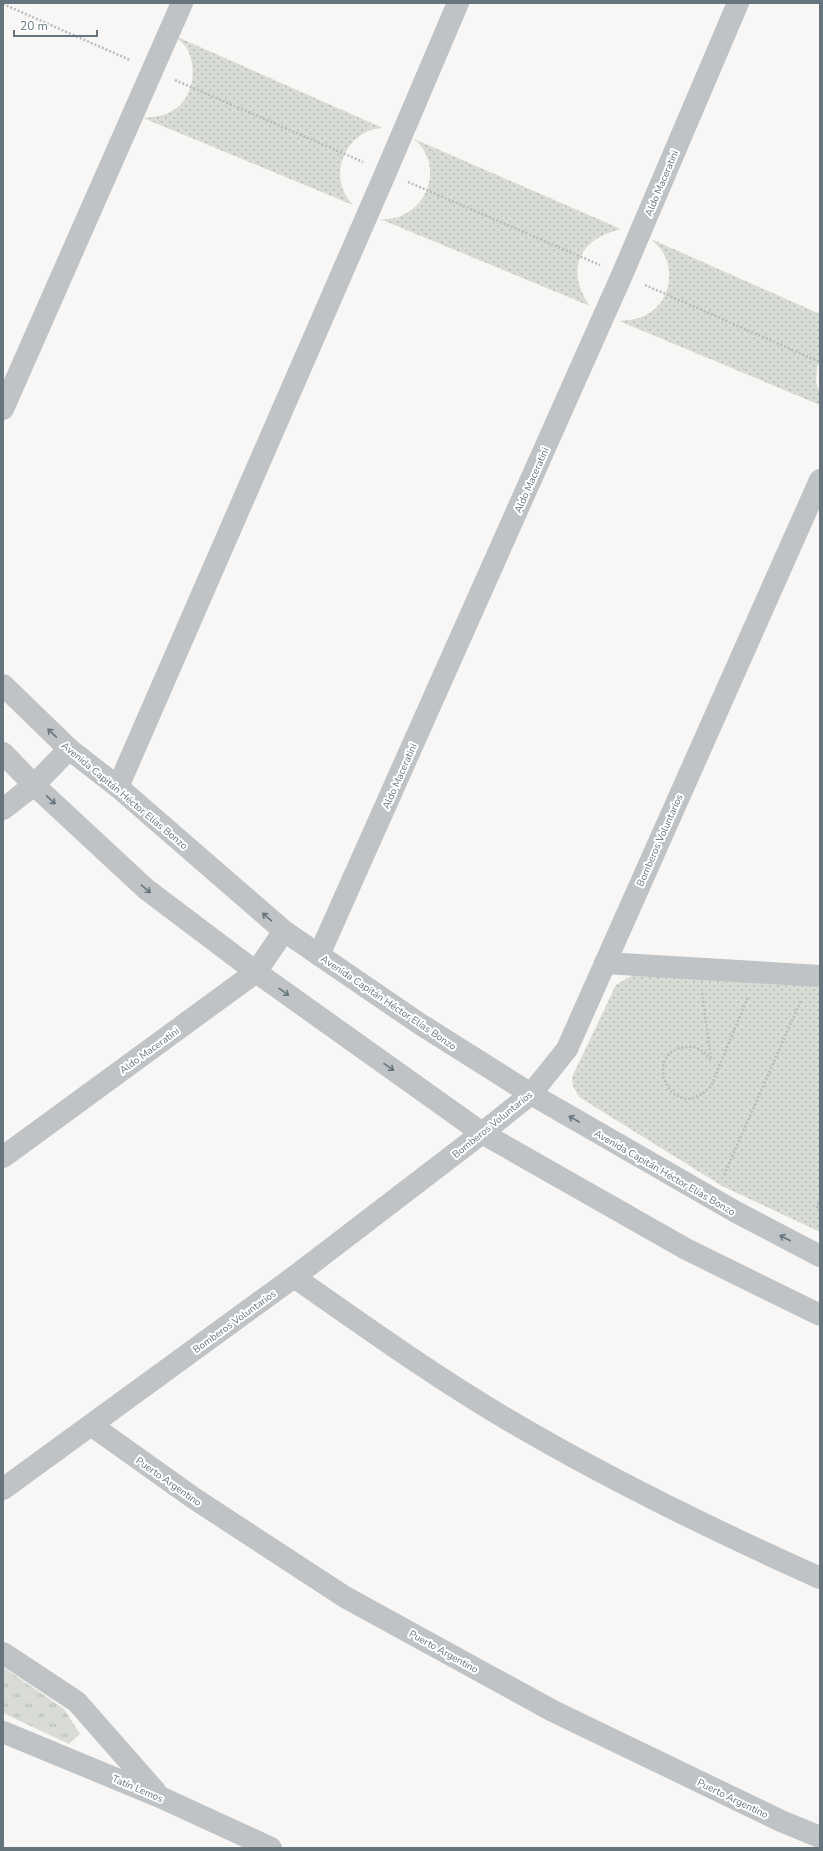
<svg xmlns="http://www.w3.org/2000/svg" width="823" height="1851" font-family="'Nunito Sans',sans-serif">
  <defs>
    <pattern id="grass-tufts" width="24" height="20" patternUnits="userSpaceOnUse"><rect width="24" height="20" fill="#d8dcd5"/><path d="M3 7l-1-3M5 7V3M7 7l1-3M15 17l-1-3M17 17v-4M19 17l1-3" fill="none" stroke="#b3b7b2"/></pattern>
    <pattern id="park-dots" width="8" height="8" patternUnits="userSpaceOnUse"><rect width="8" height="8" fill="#d8dcd5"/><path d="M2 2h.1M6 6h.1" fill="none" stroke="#b3b7b2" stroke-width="1.8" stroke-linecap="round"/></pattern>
  </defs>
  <rect width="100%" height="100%" fill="#f8f7f5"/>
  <!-- grass -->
  <path fill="url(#grass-tufts)" d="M 3,1667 L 64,1709 L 80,1734 L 69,1744 L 3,1713 Z"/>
  <!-- park -->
  <g fill="url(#park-dots)">
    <path d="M 175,36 L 383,128 C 378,129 372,129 368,131 C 344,142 334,170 344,192 C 346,197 350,201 353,205 L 143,118 C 152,117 161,117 170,112 C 193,101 199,68 186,47 C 183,43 179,40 175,36 Z"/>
    <path d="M 412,138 L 621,229 C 578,239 565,271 590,306 L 380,219 C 385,219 391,219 395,218 C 425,210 440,175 423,149 C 421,145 416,141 412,138 Z"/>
    <path d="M 651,239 L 820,314 L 820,359 L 817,368 L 816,382 L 820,394 L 820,405 L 619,321 C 628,320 637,320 646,315 C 669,304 676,272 662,251 C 659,247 655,243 651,239 Z"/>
    <path d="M 637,974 L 820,986 L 820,1232 L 722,1186 L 579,1097 L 573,1086 L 572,1077 L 616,985 L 627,978 Z"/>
  </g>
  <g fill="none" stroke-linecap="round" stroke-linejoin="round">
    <!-- path -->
    <g stroke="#b9bcbe" stroke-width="2.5" stroke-dasharray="2 2" stroke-linecap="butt">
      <path d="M 3,4 L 130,60"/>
      <path d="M 175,80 L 363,162"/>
      <path d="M 408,182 L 600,265"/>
      <path d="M 645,285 L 820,362"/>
      <path d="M 702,993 L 711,1060 C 704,1051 696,1045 685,1047 C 639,1053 673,1128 711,1086 L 748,997"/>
      <path d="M 724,1175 L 801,1000"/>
      <path d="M 820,1199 L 817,1207 L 820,1208"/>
    </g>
    <!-- minor -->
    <g stroke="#bfc3c6" stroke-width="22">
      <path d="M 3,409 L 182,3"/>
      <path d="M 3,685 L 69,749 L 118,787 L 284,931 L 420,1024 L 531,1094 L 736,1212 L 820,1256"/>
      <path d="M 3,753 L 34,785 L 146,889 L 256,972 L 482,1133 L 686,1249 L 820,1315"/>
      <path d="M 118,787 L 386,172 L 458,3"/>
      <path d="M 3,809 L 34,785 L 69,749"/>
      <path d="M 319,955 L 622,275 L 738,3"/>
      <path d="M 605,963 L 820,976"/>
      <path d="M 3,1157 L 256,972 L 284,931"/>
      <path d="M 294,1277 C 363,1325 432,1375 505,1418 C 606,1478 713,1530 820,1578"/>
      <path d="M 91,1425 L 195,1499 L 345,1597 L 553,1711 L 781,1821 L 820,1837"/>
      <path d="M 3,1489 L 294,1277 L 482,1133 L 531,1094 L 567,1049 L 820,480"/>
      <path d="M 3,1653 L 77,1702 L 156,1792"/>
      <path d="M 3,1732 L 160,1797 L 271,1848"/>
    </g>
  </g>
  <!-- one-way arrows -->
  <defs><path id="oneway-shaft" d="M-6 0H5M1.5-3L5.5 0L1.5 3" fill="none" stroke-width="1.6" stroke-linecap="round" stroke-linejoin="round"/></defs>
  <g stroke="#66757d">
    <use href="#oneway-shaft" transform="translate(52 733) rotate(-136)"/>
    <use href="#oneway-shaft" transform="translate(51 800) rotate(43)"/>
    <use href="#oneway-shaft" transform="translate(146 889) rotate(40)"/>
    <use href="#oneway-shaft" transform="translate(267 917) rotate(-139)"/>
    <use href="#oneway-shaft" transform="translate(284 992) rotate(36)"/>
    <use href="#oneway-shaft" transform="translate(389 1067) rotate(35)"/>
    <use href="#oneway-shaft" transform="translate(574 1119) rotate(-150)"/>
    <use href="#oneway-shaft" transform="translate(785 1238) rotate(-153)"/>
  </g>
  <g text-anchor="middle" stroke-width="4" stroke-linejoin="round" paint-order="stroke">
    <!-- street labels -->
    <g font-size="10" fill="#66757d" stroke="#fff">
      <text transform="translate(661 183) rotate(-67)" y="4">Aldo Maceratini</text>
      <text transform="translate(531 480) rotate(-66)" y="4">Aldo Maceratini</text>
      <text transform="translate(399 776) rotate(-66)" y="4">Aldo Maceratini</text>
      <text transform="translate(125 795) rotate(40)" y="4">Avenida Capitán Héctor Elías Bonzo</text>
      <text transform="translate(659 840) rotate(-66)" y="4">Bomberos Voluntarios</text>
      <text transform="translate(389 1002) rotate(34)" y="4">Avenida Capitán Héctor Elías Bonzo</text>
      <text transform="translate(149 1050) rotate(-36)" y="4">Aldo Maceratini</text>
      <text transform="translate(492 1124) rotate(-39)" y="4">Bomberos Voluntarios</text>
      <text transform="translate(665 1172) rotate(30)" y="4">Avenida Capitán Héctor Elías Bonzo</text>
      <text transform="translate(234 1321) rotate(-36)" y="4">Bomberos Voluntarios</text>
      <text transform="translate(169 1481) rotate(35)" y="4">Puerto Argentino</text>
      <text transform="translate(444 1651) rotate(29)" y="4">Puerto Argentino</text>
      <text transform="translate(138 1788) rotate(23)" y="4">Tatín Lemos</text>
      <text transform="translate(733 1798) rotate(26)" y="4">Puerto Argentino</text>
    </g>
  </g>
  <!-- border -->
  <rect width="823" height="1851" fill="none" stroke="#66757d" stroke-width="8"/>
  <!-- scale -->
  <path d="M14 30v6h83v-6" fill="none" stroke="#66757d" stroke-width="2"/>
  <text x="20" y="30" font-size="12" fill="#66757d" stroke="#ffffff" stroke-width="3" paint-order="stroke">20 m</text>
</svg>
